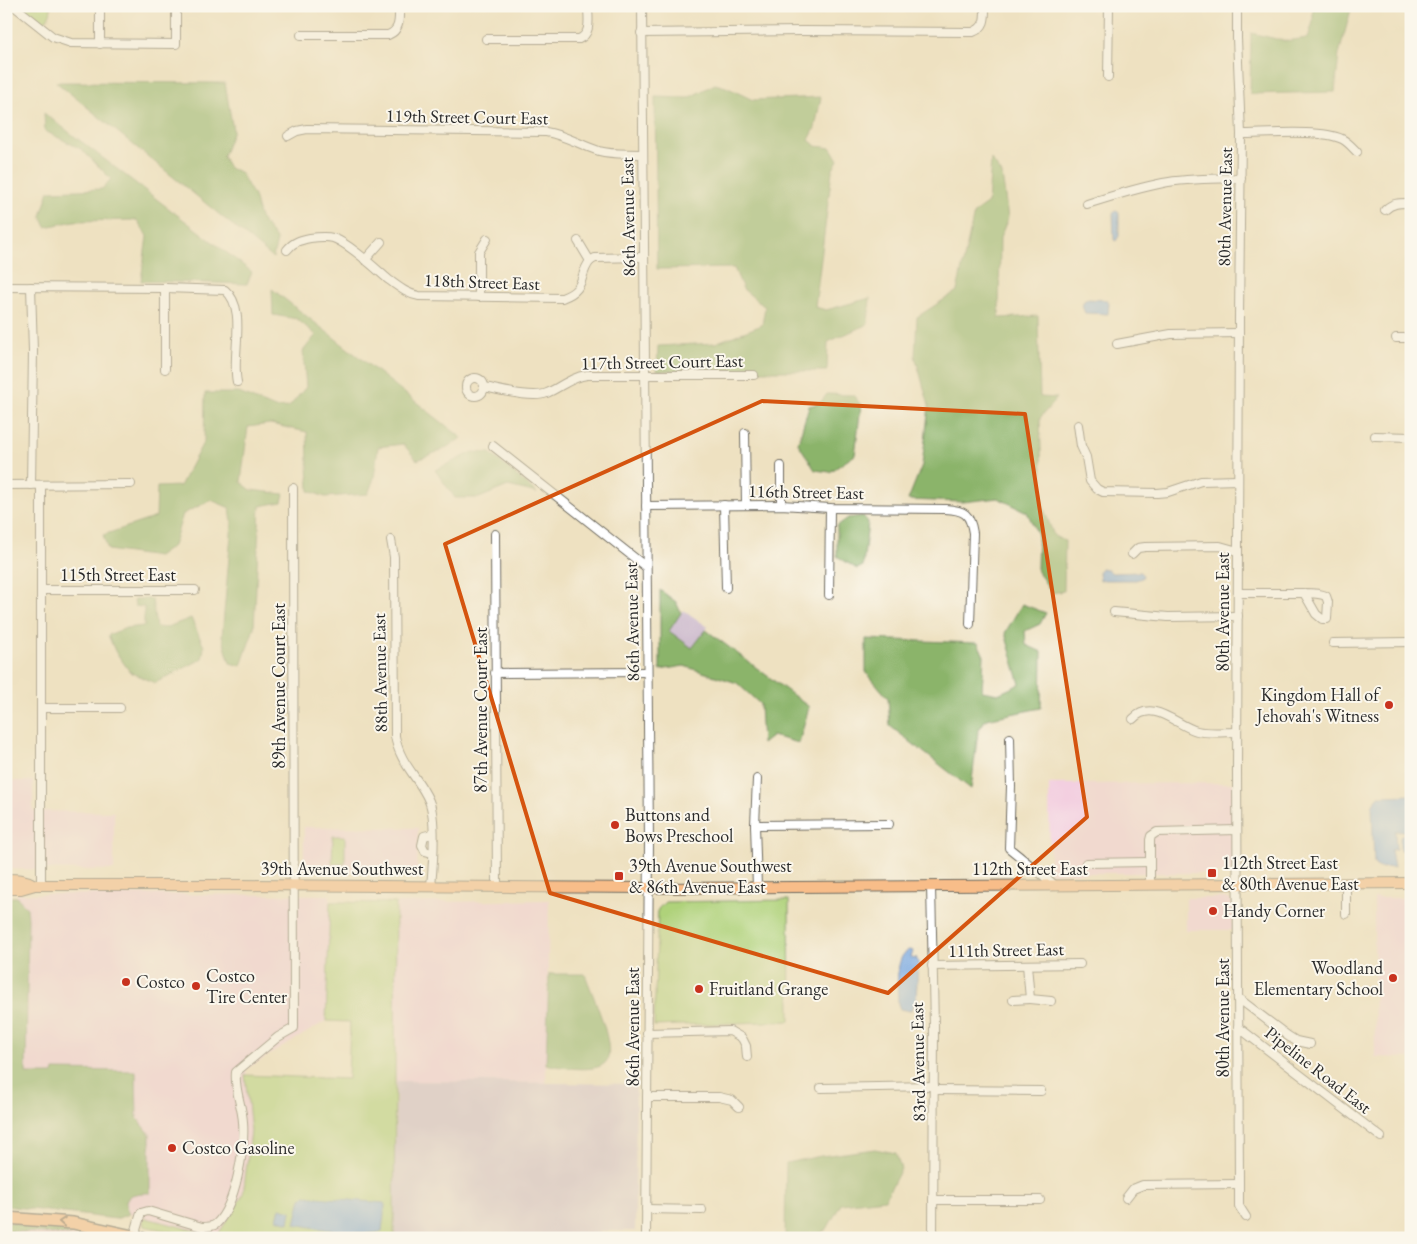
<svg xmlns="http://www.w3.org/2000/svg" width="1417" height="1244" font-family="'EB Garamond',serif">
  <rect width="100%" height="100%" fill="#fbf7ec"/>
  <filter id="ink" filterUnits="userSpaceOnUse"><feTurbulence type="fractalNoise" baseFrequency=".02" numOctaves="2"/><feDisplacementMap in="SourceGraphic" scale="10" xChannelSelector="R" yChannelSelector="G"/><feConvolveMatrix kernelMatrix="1 2 1 2 8 2 1 2 1" color-interpolation-filters="sRGB"/></filter>
  <filter id="wash" filterUnits="userSpaceOnUse"><feTurbulence type="fractalNoise" baseFrequency=".0096" numOctaves="4" result="noise"/><feDisplacementMap in="SourceGraphic" scale="20" xChannelSelector="R" yChannelSelector="G"/><feGaussianBlur stdDeviation="1.12" result="paint"/><feColorMatrix in="noise" values="0 0 0 0 0 0 0 0 0 0 0 0 0 0 0 0 0 1.4 0 .05"/><feComposite in="paint" operator="in"/></filter>
  <g filter="url(#wash)">
    <rect width="100%" height="100%" fill="#eee1c1"/>
    <!-- built -->
    <g fill="#f3cfe0">
      <path d="M 6,781 L 33,781 L 33,811 L 114,812 L 114,870 L 6,869 Z"/>
      <path d="M 1234,783 L 1234,868 L 1229,873 L 1050,873 L 1049,784 Z"/>
      <path d="M 304,827 L 418,828 L 417,872 L 304,871 Z"/>
      <path d="M 17,894 L 330,895 L 326,1021 L 246,1069 L 251,1131 L 243,1195 L 217,1237 L 129,1214 L 126,1203 L 128,1197 L 134,1193 L 150,1193 L 150,1134 L 137,1118 L 136,1071 L 54,1070 L 53,1074 L 26,1074 L 27,908 L 17,897 Z"/>
      <path d="M 1186,898 L 1224,898 L 1231,900 L 1233,905 L 1233,930 L 1186,930 Z"/>
      <path d="M 1374,898 L 1411,898 L 1411,1058 L 1375,1057 Z"/>
      <path d="M 549,900 L 546,1083 L 396,1081 L 396,903 Z"/>
      <path d="M 6,1231 L 70,1235 L 85,1238 L 6,1238 Z"/>
    </g>
    <!-- industrial -->
    <g fill="#cfbdcf">
      <path d="M 683,610 L 708,627 L 692,648 L 668,631 Z"/>
      <path d="M 396,1081 L 636,1084 L 635,1231 L 600,1231 L 600,1238 L 394,1238 Z"/>
    </g>
    <!-- green -->
    <g fill="#afd27a" stroke="#6d7e52">
      <path d="M 19,6 L 51,6 C 51,15 48,19 41,25 Z"/>
      <path d="M 333,836 L 345,836 L 345,864 L 332,864 Z"/>
      <path d="M 789,900 L 790,1021 L 654,1026 L 658,909 L 665,902 Z"/>
      <path d="M 330,902 L 396,903 L 394,1238 L 200,1238 L 144,1226 L 143,1221 L 146,1218 L 217,1236 L 243,1195 L 251,1131 L 245,1075 L 348,1079 L 350,1022 L 326,1021 Z"/>
    </g>
    <!-- forest -->
    <g fill="#8bb46a" stroke="#5b704a">
      <path d="M 1313,6 L 1352,6 L 1339,54 L 1335,92 L 1250,94 L 1251,33 L 1285,41 L 1308,38 L 1313,22 Z"/>
      <path d="M 56,82 L 225,83 L 233,130 L 223,157 L 229,168 L 240,172 L 254,196 L 260,218 L 277,240 L 273,258 Z"/>
      <path d="M 715,84 L 726,87 L 753,100 L 821,97 L 815,128 L 809,140 L 816,146 L 831,148 L 838,160 L 832,171 L 815,307 L 826,310 L 870,298 L 868,324 L 828,342 L 827,371 L 657,371 L 658,346 L 715,343 L 762,325 L 765,307 L 743,289 L 734,268 L 657,269 L 655,97 L 688,98 Z"/>
      <path d="M 44,113 L 252,272 L 247,284 L 141,281 L 147,236 L 137,220 L 74,221 L 46,227 L 41,216 L 49,191 L 102,189 L 111,179 L 81,149 L 45,131 Z"/>
      <path d="M 991,159 L 1002,174 L 1008,218 L 1000,238 L 999,318 L 1038,316 L 1040,397 L 1057,398 L 1040,418 L 1043,506 L 1054,536 L 1065,541 L 1064,591 L 1052,593 L 1037,570 L 1038,535 L 1027,512 L 998,498 L 963,502 L 908,500 L 922,465 L 929,406 L 915,356 L 917,317 L 957,291 L 974,213 L 988,203 Z"/>
      <path d="M 272,289 L 462,438 L 442,450 L 417,460 L 403,444 L 378,447 L 374,478 L 368,494 L 325,497 L 309,491 L 307,432 L 270,424 L 248,427 L 241,482 L 251,490 L 284,494 L 282,502 L 260,506 L 254,628 L 241,666 L 230,663 L 222,636 L 232,523 L 230,508 L 211,500 L 183,514 L 173,546 L 158,557 L 108,550 L 103,535 L 156,517 L 157,487 L 180,486 L 204,441 L 205,393 L 239,393 L 275,408 L 289,407 L 306,387 L 303,351 L 316,335 L 297,319 L 273,315 Z"/>
      <path d="M 827,394 L 853,395 L 861,405 L 855,455 L 830,472 L 815,470 L 798,443 L 809,406 L 820,403 Z"/>
      <path d="M 473,452 L 490,453 L 537,493 L 508,486 L 479,498 L 455,498 L 435,470 Z"/>
      <path d="M 863,516 L 868,522 L 863,566 L 857,569 L 837,556 L 837,526 L 848,518 Z"/>
      <path d="M 660,590 L 676,602 L 681,613 L 669,631 L 692,648 L 706,630 L 809,707 L 799,743 L 772,736 L 762,744 L 760,704 L 737,683 L 684,666 L 660,670 Z"/>
      <path d="M 134,599 L 152,599 L 156,627 L 165,628 L 191,618 L 204,647 L 202,659 L 155,683 L 130,672 L 115,651 L 108,635 L 126,628 L 144,626 L 144,607 L 135,606 Z"/>
      <path d="M 1022,604 L 1046,613 L 1040,624 L 1025,631 L 1026,645 L 1042,652 L 1041,708 L 986,719 L 978,731 L 971,789 L 890,726 L 888,698 L 866,672 L 866,639 L 978,643 L 984,656 L 982,691 L 998,694 L 1020,684 L 1005,633 Z"/>
      <path d="M 6,897 L 17,897 L 27,908 L 28,918 L 26,1074 L 53,1074 L 54,1070 L 136,1071 L 137,1118 L 150,1134 L 150,1193 C 135,1193 119,1194 129,1214 L 116,1219 L 6,1206 Z"/>
      <path d="M 549,974 L 585,974 C 591,992 617,1047 606,1062 C 596,1074 559,1067 546,1064 Z"/>
      <path d="M 875,1149 L 896,1153 L 901,1169 L 885,1199 L 841,1204 L 827,1229 L 813,1238 L 785,1238 L 786,1163 L 821,1156 Z"/>
      <path d="M 6,1222 L 60,1227 L 70,1235 L 6,1231 Z"/>
    </g>
    <!-- water -->
    <g fill="#76a6e0" stroke="#506886">
      <path d="M 1115,211 L 1118,211 L 1119,214 L 1119,236 L 1116,241 L 1114,240 L 1113,213 Z"/>
      <path d="M 1087,299 L 1107,300 L 1109,304 L 1108,314 L 1085,313 L 1082,306 L 1084,301 Z"/>
      <path d="M 1101,568 L 1107,569 L 1112,573 L 1140,572 L 1143,575 L 1142,578 L 1136,580 L 1100,580 L 1099,572 Z"/>
      <path d="M 1411,795 L 1411,831 L 1395,831 L 1396,849 L 1391,850 L 1394,867 L 1379,868 L 1374,864 L 1372,805 L 1379,796 Z"/>
      <path d="M 1402,835 L 1411,835 L 1411,863 L 1404,861 L 1404,850 L 1400,850 L 1400,837 Z"/>
      <path d="M 909,950 L 913,951 L 911,958 L 916,959 L 916,957 L 918,962 L 916,1002 L 910,1011 L 900,1009 L 898,1004 C 898,989 894,956 909,950 Z"/>
      <path d="M 305,1196 L 384,1203 L 385,1205 L 382,1231 C 371,1238 310,1227 295,1224 L 301,1198 Z"/>
      <path d="M 280,1208 L 291,1211 L 289,1223 L 277,1219 Z"/>
    </g>
  </g>
  <g filter="url(#ink)">
    <g fill="none" stroke-linecap="round" stroke-linejoin="round">
      <defs>
        <g id="minor">
          <path d="M 14,6 L 53,37 L 71,43 L 176,44 L 176,6"/>
          <path d="M 642,6 L 649,841 L 646,1238"/>
          <path d="M 1237,6 L 1237,38 L 1241,134 L 1239,317 L 1237,772 L 1239,1184 L 1239,1206 L 1246,1217"/>
          <path d="M 641,33 L 802,31 L 973,32 C 986,27 985,18 985,6"/>
          <path d="M 301,35 L 388,35 C 401,30 399,18 399,6"/>
          <path d="M 486,39 L 579,39 C 592,34 588,18 588,6"/>
          <path d="M 100,44 L 100,6"/>
          <path d="M 1108,77 L 1109,6"/>
          <path d="M 1241,134 C 1266,134 1321,129 1342,139 C 1348,142 1352,147 1357,152"/>
          <path d="M 288,136 L 297,131 L 307,129 L 546,132 C 565,135 580,145 599,151 C 613,155 628,153 643,154"/>
          <path d="M 1087,204 C 1112,196 1137,188 1163,183 C 1188,178 1215,179 1241,178"/>
          <path d="M 1385,210 C 1393,202 1401,203 1411,203"/>
          <path d="M 578,241 L 590,261"/>
          <path d="M 287,250 C 293,242 300,240 310,238 C 317,237 326,236 333,238 C 350,244 375,268 389,280 C 399,287 407,294 419,296 L 562,298 C 587,289 578,276 590,261"/>
          <path d="M 365,260 L 381,242"/>
          <path d="M 590,261 L 595,258 L 644,257"/>
          <path d="M 6,287 L 165,288 L 225,290 C 248,309 231,355 237,382"/>
          <path d="M 479,297 L 479,252 L 487,239"/>
          <path d="M 1396,338 L 1411,338"/>
          <path d="M 1117,344 L 1171,334 L 1239,333"/>
          <path d="M 165,369 L 165,288"/>
          <circle cx="475" cy="387" r="9"/>
          <path d="M 484,387 C 500,390 533,399 547,393 C 561,387 571,377 587,375 L 754,375"/>
          <path d="M 1078,425 L 1081,446 L 1086,457 L 1090,481 L 1097,489 L 1103,492 L 1157,493 L 1168,492 L 1201,481 L 1238,480"/>
          <path d="M 745,433 L 746,505"/>
          <path d="M 1375,436 L 1411,437"/>
          <path d="M 493,446 L 646,567"/>
          <path d="M 6,485 L 131,484"/>
          <path d="M 31,485 L 33,351 L 31,287"/>
          <path d="M 41,486 L 41,885"/>
          <path d="M 724,505 L 726,588"/>
          <path d="M 781,505 L 781,466"/>
          <path d="M 646,506 L 781,505 L 830,508 L 945,509 C 965,510 970,514 973,533 L 970,624"/>
          <path d="M 495,534 L 497,886"/>
          <path d="M 391,540 L 394,557 L 395,736 C 400,765 419,777 429,801 C 437,820 433,865 431,886"/>
          <path d="M 1132,554 L 1138,548 L 1145,547 L 1220,546 L 1238,551"/>
          <path d="M 42,590 L 195,590"/>
          <path d="M 1238,593 L 1304,593 C 1312,593 1319,593 1326,596 L 1328,602 L 1327,619 L 1322,619 L 1316,614 L 1304,593"/>
          <path d="M 829,595 L 830,508"/>
          <path d="M 1114,612 L 1168,617 L 1238,616"/>
          <path d="M 1333,643 L 1411,642"/>
          <path d="M 495,673 L 647,672"/>
          <path d="M 42,708 L 120,708"/>
          <path d="M 1133,719 C 1153,698 1177,726 1197,731 C 1210,734 1224,732 1237,732"/>
          <path d="M 1010,738 L 1011,786 L 1009,848 L 1056,886"/>
          <path d="M 755,825 L 889,824"/>
          <path d="M 432,834 L 424,836 L 422,845 L 425,851 L 432,853"/>
          <path d="M 1086,863 L 1150,862"/>
          <path d="M 1346,883 L 1346,914"/>
          <path d="M 1150,885 L 1150,840 L 1151,836 L 1157,832 L 1237,830"/>
          <path d="M 931,886 L 934,1026 L 933,1238"/>
          <path d="M 757,887 L 755,825 L 757,779"/>
          <path d="M 932,966 L 1080,964"/>
          <path d="M 1238,998 L 1288,1036 L 1296,1041 L 1310,1044"/>
          <path d="M 1030,999 L 1051,1001"/>
          <path d="M 1013,1000 L 1030,999 L 1027,965"/>
          <path d="M 1238,1027 L 1381,1137"/>
          <path d="M 647,1033 L 730,1031 L 742,1038 L 746,1046 L 747,1057"/>
          <path d="M 821,1088 L 934,1086"/>
          <path d="M 934,1090 L 1041,1091"/>
          <path d="M 647,1097 L 719,1097 L 732,1100 L 739,1107"/>
          <path d="M 1126,1198 L 1133,1189 L 1143,1185 L 1239,1184"/>
          <path d="M 933,1200 L 1040,1200"/>
          <path d="M 646,1209 L 702,1210"/>
          <path d="M 136,1230 L 141,1213 L 148,1211 L 202,1227 C 207,1227 212,1227 216,1224 C 236,1205 245,1148 243,1122 C 242,1105 234,1089 236,1072 L 278,1037 L 294,1028 L 293,488"/>
        </g>
        <g id="major">
          <path d="M 6,879 C 17,879 25,879 35,885"/>
          <path d="M 6,889 L 21,889 L 35,885 L 240,885 L 649,888 L 1411,883"/>
        </g>
        <path id="highway" d="M 6,1218 L 73,1223 L 142,1238"/>
      </defs>
      <!-- minor casing -->
      <use href="#minor" stroke="#6f6b60" stroke-width="10"/>
      <!-- major casing -->
      <use href="#major" stroke="#6f6b60" stroke-width="12"/>
      <!-- highway casing -->
      <use href="#highway" stroke="#6f6b60" stroke-width="14"/>
      <!-- minor -->
      <use href="#minor" stroke="#fff" stroke-width="8"/>
      <!-- major -->
      <use href="#major" stroke="#f8bd89" stroke-width="10"/>
      <!-- highway -->
      <use href="#highway" stroke="#f8bd89" stroke-width="11"/>
    </g>
    <!-- one-way arrows -->
    <defs><path id="oneway-chevron" d="M-2-3.5L2.5 0L-2 3.5" fill="none" stroke-width="1.6" stroke-linecap="round" stroke-linejoin="round" transform="scale(1.25)"/></defs>
    <use stroke="#876d55" href="#oneway-chevron" transform="translate(62 1222) rotate(-175)"/>
  </g>
  <!-- marked area -->
  <path d="M0 0H1417V1244H0ZM 762,401 L 1025,414 L 1087,817 L 888,993 L 550,893 L 445,544 Z" fill="#eee1c1" fill-opacity=".55" fill-rule="evenodd"/>
  <path fill="none" stroke="#d5540f" stroke-width="4" stroke-linejoin="round" d="M 762,401 L 1025,414 L 1087,817 L 888,993 L 550,893 L 445,544 Z"/>
  <!-- markers -->
  <g fill="#c8321e" stroke="#fbf7ec" stroke-width="2">
    <circle cx="1389" cy="705" r="5"/>
    <circle cx="615" cy="825" r="5"/>
    <rect x="1207" y="868" width="10" height="10" rx="2.5"/>
    <rect x="614" y="871" width="10" height="10" rx="2.5"/>
    <circle cx="1213" cy="911" r="5"/>
    <circle cx="1393" cy="978" r="5"/>
    <circle cx="126" cy="982" r="5"/>
    <circle cx="196" cy="986" r="5"/>
    <circle cx="699" cy="989" r="5"/>
    <circle cx="172" cy="1148" r="5"/>
  </g>
  <g text-anchor="middle" stroke-width="4" stroke-linejoin="round" paint-order="stroke">
    <!-- street labels -->
    <g font-size="18" fill="#2b2b2b" stroke="#fbf7ec">
      <text transform="translate(467 117) rotate(1)" y="6">119th Street Court East</text>
      <text transform="translate(1225 207) rotate(-89)" y="6">80th Avenue East</text>
      <text transform="translate(628 217) rotate(-91)" y="6">86th Avenue East</text>
      <text transform="translate(482 282) rotate(2)" y="6">118th Street East</text>
      <text transform="translate(662 362) rotate(-1)" y="6">117th Street Court East</text>
      <text transform="translate(806 492) rotate(1)" y="6">116th Street East</text>
      <text x="118" y="581">115th Street East</text>
      <text transform="translate(1223 612) rotate(-90)" y="6">80th Avenue East</text>
      <text transform="translate(632 622) rotate(-91)" y="6">86th Avenue East</text>
      <text transform="translate(380 673) rotate(-91)" y="6">88th Avenue East</text>
      <text transform="translate(279 686) rotate(-90)" y="6">89th Avenue Court East</text>
      <text transform="translate(481 710) rotate(-90)" y="6">87th Avenue Court East</text>
      <text x="342" y="875">39th Avenue Southwest</text>
      <text x="1030" y="875">112th Street East</text>
      <text transform="translate(1006 950) rotate(-1)" y="6">111th Street East</text>
      <text transform="translate(1223 1018) rotate(-90)" y="6">80th Avenue East</text>
      <text transform="translate(633 1027) rotate(-90)" y="6">86th Avenue East</text>
      <text transform="translate(918 1062) rotate(-91)" y="6">83rd Avenue East</text>
      <text transform="translate(1318 1070) rotate(38)" y="6">Pipeline Road East</text>
    </g>
    <!-- poi labels -->
    <g font-size="18" fill="#2b2b2b" stroke="#fbf7ec" text-anchor="start">
      <text x="1379" y="701" text-anchor="end">Kingdom Hall of<tspan x="1379" dy="21">Jehovah's Witness</tspan></text>
      <text x="625" y="821">Buttons and<tspan x="625" dy="21">Bows Preschool</tspan></text>
      <text x="1222" y="869">112th Street East<tspan x="1222" dy="21">&amp; 80th Avenue East</tspan></text>
      <text x="629" y="872">39th Avenue Southwest<tspan x="629" dy="21">&amp; 86th Avenue East</tspan></text>
      <text x="1223" y="917">Handy Corner</text>
      <text x="1383" y="974" text-anchor="end">Woodland<tspan x="1383" dy="21">Elementary School</tspan></text>
      <text x="206" y="982">Costco<tspan x="206" dy="21">Tire Center</tspan></text>
      <text x="136" y="988">Costco</text>
      <text x="709" y="995">Fruitland Grange</text>
      <text x="182" y="1154">Costco Gasoline</text>
    </g>
  </g>
  <!-- margin -->
  <rect width="1417" height="1244" fill="none" stroke="#fbf7ec" stroke-width="25"/>
</svg>
